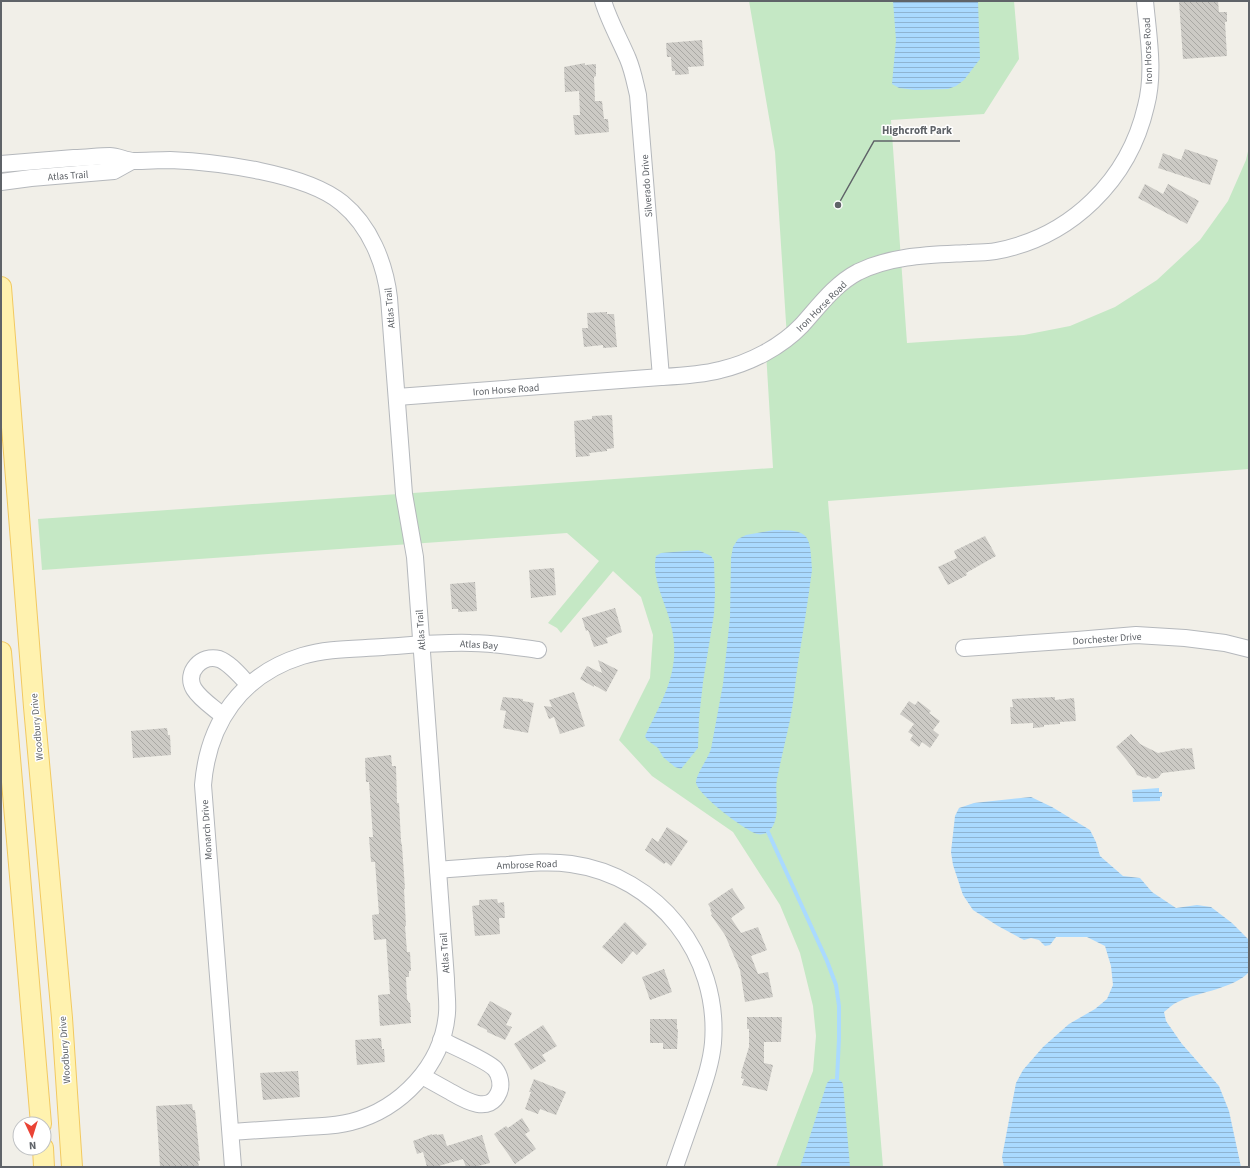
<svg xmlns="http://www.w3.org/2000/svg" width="1250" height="1168" font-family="'Source Sans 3',sans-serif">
  <defs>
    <pattern id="water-rules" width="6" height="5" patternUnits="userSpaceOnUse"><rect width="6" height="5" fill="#aadaff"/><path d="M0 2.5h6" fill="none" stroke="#8eb4d2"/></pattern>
    <pattern id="building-back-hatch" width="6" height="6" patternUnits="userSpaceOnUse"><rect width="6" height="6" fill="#cccac5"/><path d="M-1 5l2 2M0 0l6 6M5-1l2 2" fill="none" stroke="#a9a8a4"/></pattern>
  </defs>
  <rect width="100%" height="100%" fill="#f1efe8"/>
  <!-- park -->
  <path fill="#c5e8c5" d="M 749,1 L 1014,1 L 1019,59 L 984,114 L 891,120 L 907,343 L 1024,335 L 1070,326 L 1115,307 L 1157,280 L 1200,240 L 1228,201 L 1246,160 L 1249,147 L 1249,469 L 828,501 L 883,1167 L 776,1167 L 813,1071 L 816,1036 L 813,1006 L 800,953 L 780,905 L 733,832 L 652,776 L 619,740 L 650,678 L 653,635 L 641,597 L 613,571 L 561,633 L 557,628 L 548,623 L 599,561 L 567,533 L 42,570 L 38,519 L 773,468 L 766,352 L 787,338 L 775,152 Z"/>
  <!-- water -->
  <g fill="url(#water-rules)">
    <path d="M 893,1 L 978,1 L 980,59 L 964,80 L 956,86 L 948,89 L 915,90 L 899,88 L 892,84 L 896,40 Z"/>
    <path d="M 774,530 C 810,530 810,534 812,570 C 808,601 803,632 798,663 C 795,682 794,701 790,720 C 786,739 781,759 777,779 C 774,795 782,819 769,831 C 766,834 761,835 757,834 C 746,831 696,794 696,782 C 696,775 708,758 711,749 L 723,684 L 730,617 L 731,558 L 733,547 L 738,539 L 746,535 Z"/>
    <path d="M 698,550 L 711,556 L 714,561 L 715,594 L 714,614 L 703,682 L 699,718 L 698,748 L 681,769 L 675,767 L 663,757 L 658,748 L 647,740 L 645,736 C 663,698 682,669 671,625 C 666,603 651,579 656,556 L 661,553 Z"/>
    <path d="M 1159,788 L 1159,792 L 1162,792 L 1162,796 L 1160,797 L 1160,801 L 1133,802 L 1132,790 Z"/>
    <path d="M 1031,797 L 1052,807 L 1090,830 L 1096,842 L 1100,856 L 1123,876 L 1140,878 L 1152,892 L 1176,908 L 1197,905 L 1211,907 L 1232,923 L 1249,940 L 1249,972 C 1235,988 1199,992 1180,1001 C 1174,1003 1169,1008 1164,1012 L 1166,1021 L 1182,1044 L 1219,1086 L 1229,1111 L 1241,1167 L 1004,1167 L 1002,1157 L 1016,1083 L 1023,1070 L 1043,1047 L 1069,1024 L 1095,1009 L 1107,999 L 1113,985 L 1111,966 L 1105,946 L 1087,937 L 1056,937 L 1050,945 L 1045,946 L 1039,940 L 1031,938 L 1024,940 L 998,926 L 973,910 L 963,895 L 953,865 L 951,852 L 955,816 L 959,808 L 974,803 Z"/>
    <path d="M 831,1079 C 837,1079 840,1079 843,1084 L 850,1167 L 800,1167 L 827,1083 Z"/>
  </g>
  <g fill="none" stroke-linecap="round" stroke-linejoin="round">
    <!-- stream -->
    <path stroke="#aadaff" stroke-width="4" d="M 768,832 L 827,961 L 836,985 L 839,1006 L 839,1039 L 837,1079"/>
  </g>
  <!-- building -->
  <g fill="url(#building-back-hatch)">
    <path d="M 1179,1 L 1218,1 L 1219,12 L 1227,12 L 1227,22 L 1225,22 L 1227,56 L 1183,59 Z"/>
    <path d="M 702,40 L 704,66 L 688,67 L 689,74 L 675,75 L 675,71 L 672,71 L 671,57 L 667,57 L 666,43 Z"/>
    <path d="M 585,63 L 585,65 L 596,64 L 596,76 L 594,77 L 595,101 L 602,101 L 604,119 L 608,119 L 609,132 L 575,135 L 573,115 L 580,115 L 579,91 L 565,92 L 564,67 Z"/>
    <path d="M 1185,149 L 1218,160 L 1210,185 L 1158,168 L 1163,153 L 1181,160 Z"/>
    <path d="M 1145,184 L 1163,194 L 1168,184 L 1199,201 L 1187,224 L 1138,198 Z"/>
    <path d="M 607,312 L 607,314 L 614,314 L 617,347 L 603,348 L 603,345 L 584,347 L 582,328 L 588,328 L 587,313 Z"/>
    <path d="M 612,415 L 614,448 L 607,449 L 607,451 L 589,453 L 590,456 L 576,457 L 574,421 L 592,419 L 592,416 Z"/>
    <path d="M 985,536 L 996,556 L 966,573 L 967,575 L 948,585 L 938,567 L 957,558 L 954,551 Z"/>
    <path d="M 554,568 L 556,595 L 531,598 L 529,570 Z"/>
    <path d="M 475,582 L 477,611 L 458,612 L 458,609 L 452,609 L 450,584 Z"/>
    <path d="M 615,608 L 622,632 L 606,638 L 608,643 L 594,647 L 588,630 L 586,631 L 582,618 Z"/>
    <path d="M 598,660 L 618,670 L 606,692 L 594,685 L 594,687 L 580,679 L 587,666 L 602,673 Z"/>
    <path d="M 574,692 L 585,726 L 560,734 L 554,717 L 549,719 L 544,706 L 552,707 L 549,700 Z"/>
    <path d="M 503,697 L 523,699 L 523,701 L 534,703 L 528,733 L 503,728 L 506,711 L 500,710 Z"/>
    <path d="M 1055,697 L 1055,700 L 1074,698 L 1076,721 L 1060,722 L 1060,724 L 1044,725 L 1044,727 L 1033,728 L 1033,723 L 1011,724 L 1010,707 L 1013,707 L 1012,699 Z"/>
    <path d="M 909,701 L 915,705 L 918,701 L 931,711 L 929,713 L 940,721 L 933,730 L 939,735 L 930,748 L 922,742 L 919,747 L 910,740 L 913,735 L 908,732 L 914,724 L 900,714 Z"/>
    <path d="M 167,728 L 168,735 L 170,735 L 171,755 L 133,758 L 131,731 Z"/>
    <path d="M 1131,734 L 1140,744 L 1158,753 L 1185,748 L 1185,749 L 1192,748 L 1195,769 L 1162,773 L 1158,778 L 1152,779 L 1148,776 L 1146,778 L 1137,775 L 1134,769 L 1116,747 Z"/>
    <path d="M 391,755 L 392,766 L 396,766 L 397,803 L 399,803 L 401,841 L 402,846 L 405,889 L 404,889 L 406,926 L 405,926 L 407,952 L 410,952 L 411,971 L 409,971 L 409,977 L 406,977 L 407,999 L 409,1003 L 410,1003 L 411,1017 L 410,1017 L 411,1023 L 380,1026 L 378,995 L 390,994 L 386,939 L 374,940 L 372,915 L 379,914 L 375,862 L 371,862 L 369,837 L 373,837 L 369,782 L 366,782 L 365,758 Z"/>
    <path d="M 667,827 L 688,841 L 671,866 L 666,862 L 664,864 L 645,850 L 652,838 L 658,842 Z"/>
    <path d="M 732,888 L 745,908 L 731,918 L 741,933 L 758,927 L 767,950 L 751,956 L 758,974 L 768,972 L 773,997 L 745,1002 L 740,970 L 725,935 L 711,915 L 712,914 L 710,910 L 711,909 L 708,904 Z"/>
    <path d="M 497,899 L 498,903 L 504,902 L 505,918 L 499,918 L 500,934 L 475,936 L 472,906 L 479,905 L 479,900 Z"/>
    <path d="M 625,922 L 647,944 L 637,955 L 633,951 L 622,964 L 602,947 Z"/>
    <path d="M 664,969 L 672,992 L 650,1000 L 642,977 Z"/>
    <path d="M 490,1001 L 512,1013 L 506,1025 L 512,1027 L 505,1040 L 487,1032 L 487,1030 L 477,1025 Z"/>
    <path d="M 747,1017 L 782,1017 L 781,1042 L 764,1042 L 764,1063 L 773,1065 L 767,1091 L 742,1085 L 744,1079 L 741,1078 L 742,1073 L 741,1073 L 749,1047 L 749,1029 L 747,1029 Z"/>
    <path d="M 650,1019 L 677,1019 L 677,1029 L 678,1029 L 677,1049 L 663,1049 L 663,1043 L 650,1043 Z"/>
    <path d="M 543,1025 L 557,1046 L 542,1055 L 546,1061 L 531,1070 L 514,1044 Z"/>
    <path d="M 381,1038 L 382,1049 L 384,1049 L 385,1062 L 357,1065 L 355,1040 Z"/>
    <path d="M 298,1071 L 300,1097 L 263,1100 L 260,1073 Z"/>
    <path d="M 534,1079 L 566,1092 L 556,1115 L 540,1109 L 538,1114 L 525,1109 L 531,1092 L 529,1092 Z"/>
    <path d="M 192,1104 L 193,1110 L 195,1110 L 200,1161 L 198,1161 L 199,1167 L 160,1167 L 156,1106 Z"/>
    <path d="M 522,1118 L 530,1131 L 525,1134 L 536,1149 L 515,1164 L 494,1134 L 506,1126 L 508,1128 Z"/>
    <path d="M 432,1134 L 432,1135 L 437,1134 L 437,1135 L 443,1134 L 447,1146 L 482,1135 L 490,1163 L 474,1167 L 466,1167 L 463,1159 L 435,1167 L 427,1167 L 423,1152 L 417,1154 L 413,1141 Z"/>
  </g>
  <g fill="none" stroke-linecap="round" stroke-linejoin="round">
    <defs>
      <g id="minor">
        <path d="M 603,1 C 609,21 620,40 628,59 C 633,71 635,83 638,95 L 661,377"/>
        <path d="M 1,164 C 25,162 49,160 74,158 C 86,158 98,156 110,156 C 118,156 126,161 134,161 C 146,161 158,160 170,160 C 217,162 306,173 342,203 C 370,226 385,263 389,298 L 404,494 L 415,557 L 446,979 C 446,990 448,1002 447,1013 C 443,1065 401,1109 351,1122 C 337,1126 321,1126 306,1127 C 281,1129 256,1130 231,1132"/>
        <path d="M 1,182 L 31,178 L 114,171 L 132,161"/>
        <path d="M 397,397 L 661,377 C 680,376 701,375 720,370 C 750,363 781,347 802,325 C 819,306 835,284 858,272 C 893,255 930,255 968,253 C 977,252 987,253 996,251 C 1071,237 1129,180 1146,106 C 1155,72 1148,35 1145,1"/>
        <path d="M 964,648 L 1077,640 L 1136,635 L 1185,638 L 1225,643 L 1249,649"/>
        <path d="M 223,716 C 214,708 200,699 194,689 C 184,672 202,654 219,659 C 230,663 241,677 249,685"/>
        <path d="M 438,870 C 461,868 484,866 507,865 C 529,863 550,861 571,864 C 658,876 720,955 713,1043 C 711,1065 703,1086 696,1107 C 689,1127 682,1147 675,1167"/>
        <path d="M 422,1076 C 431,1081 440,1086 449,1091 C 463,1099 489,1116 499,1092 C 502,1085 500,1075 495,1069 C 488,1061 453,1046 441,1040"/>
        <path d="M 233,1167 L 203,785 C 208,723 241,675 302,656 C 328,648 357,649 383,647 C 413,645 442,642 471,643 C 494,643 516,647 538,650"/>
      </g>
      <g id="major">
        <path d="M 1,287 L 34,707 L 62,1018 L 72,1167"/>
        <path d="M 1,652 L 41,1124"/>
        <path d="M 43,1148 L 44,1167"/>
      </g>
    </defs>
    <!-- minor casing -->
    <use href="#minor" stroke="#b5b8bc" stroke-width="18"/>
    <!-- major casing -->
    <use href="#major" stroke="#f2c960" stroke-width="22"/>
    <!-- minor -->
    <use href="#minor" stroke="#fff" stroke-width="16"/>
    <!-- major -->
    <use href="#major" stroke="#fff2af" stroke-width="20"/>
  </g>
  <g text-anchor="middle" stroke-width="3" stroke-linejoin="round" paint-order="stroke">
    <!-- street labels -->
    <g font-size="10" fill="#5f6368" stroke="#fff">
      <text transform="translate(1147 51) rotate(-92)" y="4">Iron Horse Road</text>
      <text transform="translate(68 175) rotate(-4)" y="4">Atlas Trail</text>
      <text transform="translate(646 186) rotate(-94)" y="4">Silverado Drive</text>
      <text transform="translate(821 306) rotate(-45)" y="4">Iron Horse Road</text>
      <text transform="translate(389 308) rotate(-95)" y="4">Atlas Trail</text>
      <text transform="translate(506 389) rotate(-4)" y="4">Iron Horse Road</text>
      <text transform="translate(420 630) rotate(-94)" y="4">Atlas Trail</text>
      <text transform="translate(1107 638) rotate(-4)" y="4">Dorchester Drive</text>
      <text transform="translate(479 644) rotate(3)" y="4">Atlas Bay</text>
      <text transform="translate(36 727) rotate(-95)" y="4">Woodbury Drive</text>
      <text transform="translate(206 830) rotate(-94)" y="4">Monarch Drive</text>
      <text transform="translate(527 864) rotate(-2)" y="4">Ambrose Road</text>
      <text transform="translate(444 953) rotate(-94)" y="4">Atlas Trail</text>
      <text transform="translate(64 1050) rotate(-94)" y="4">Woodbury Drive</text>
    </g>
  </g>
  <!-- callouts -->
  <path fill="none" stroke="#5f6368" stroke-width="1.5" d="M838 205L874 141H960"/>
  <circle fill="#5f6368" stroke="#fff" stroke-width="1.5" cx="838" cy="205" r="4"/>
  <g font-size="11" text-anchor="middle" font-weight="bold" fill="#5f6368" stroke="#fff" stroke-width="3" stroke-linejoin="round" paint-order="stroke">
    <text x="917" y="134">Highcroft Park</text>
  </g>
  <!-- border -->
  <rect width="1250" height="1168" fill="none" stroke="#5f6368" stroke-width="4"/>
  <!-- north arrow -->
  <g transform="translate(32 1136) rotate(176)"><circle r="19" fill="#ffffff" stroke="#bfc1c3"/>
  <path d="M0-3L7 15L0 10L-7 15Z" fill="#ea4335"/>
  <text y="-6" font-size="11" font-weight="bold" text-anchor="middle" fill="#5f6368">N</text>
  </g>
</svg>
